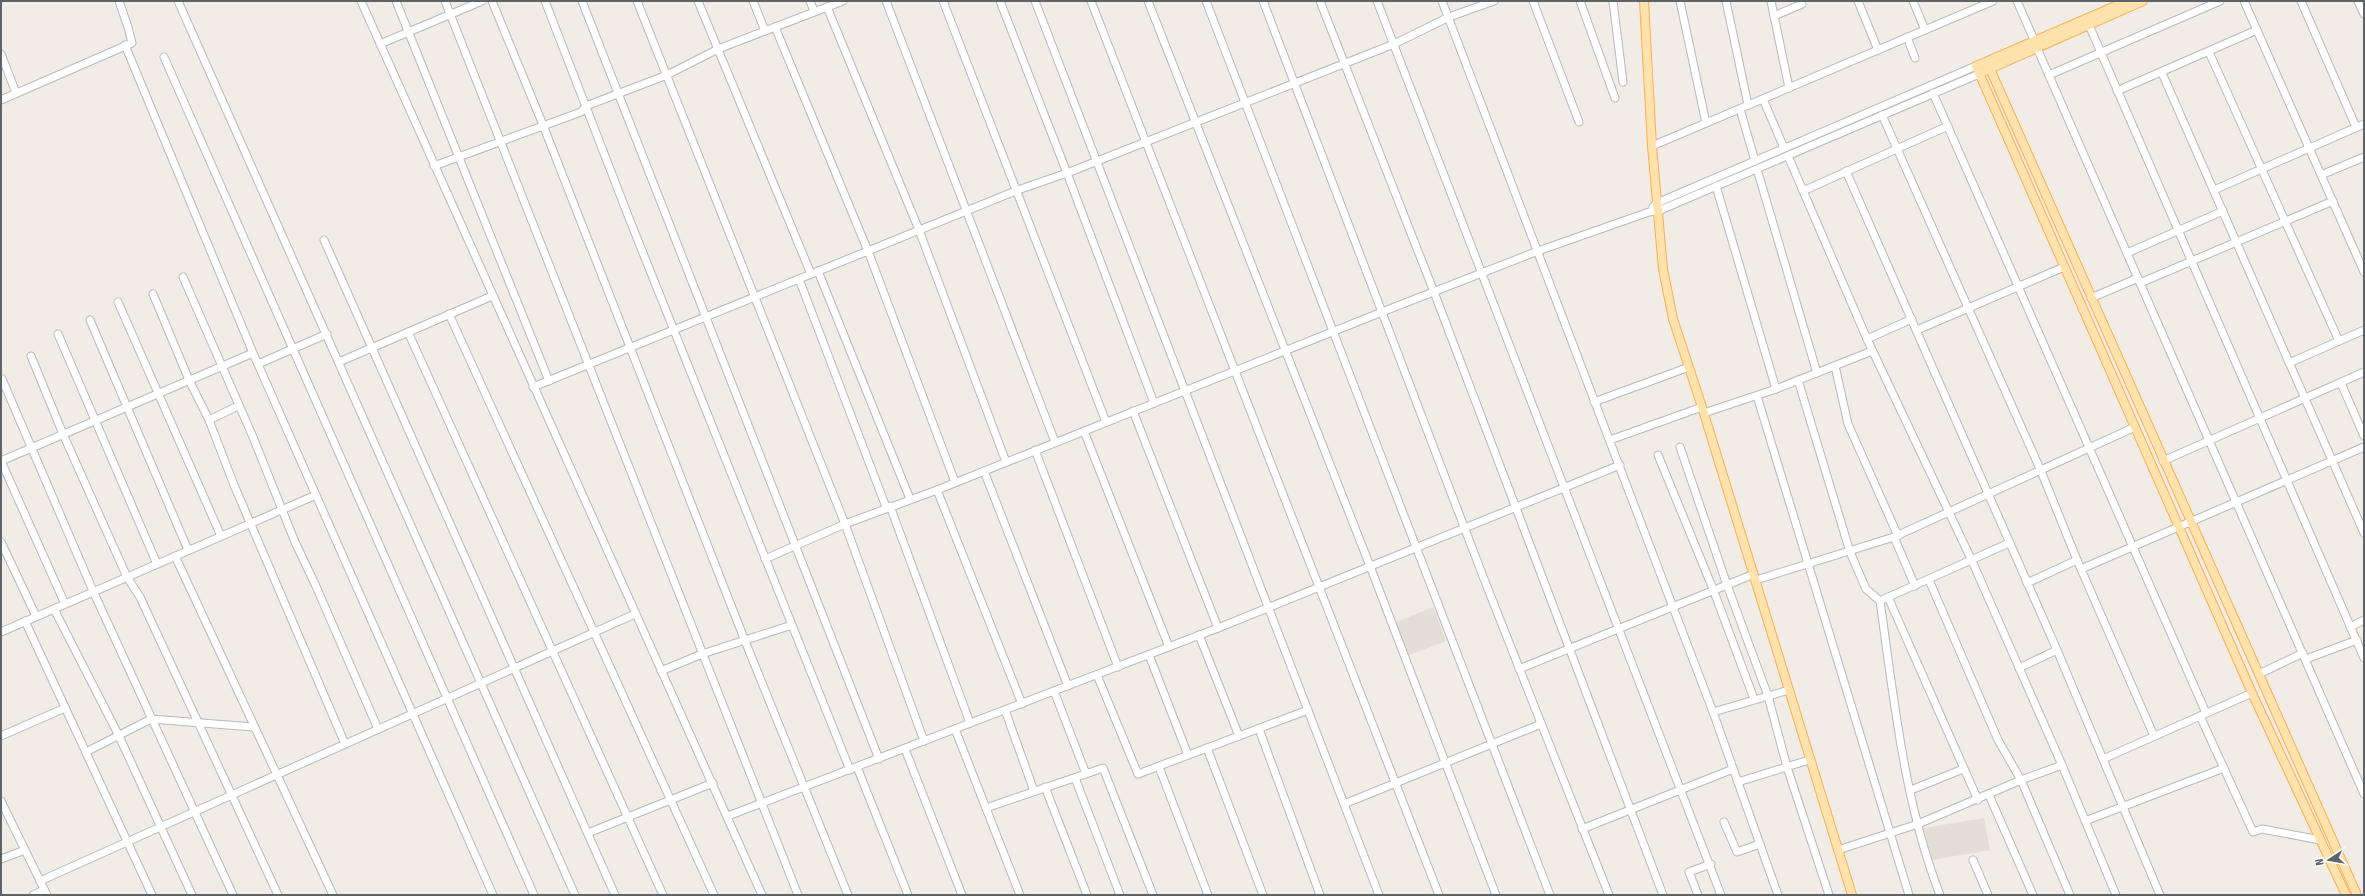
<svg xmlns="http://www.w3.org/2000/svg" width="2365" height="896" font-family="'Fira Sans Condensed',sans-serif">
  <rect width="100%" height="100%" fill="#f1ece6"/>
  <!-- education -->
  <g fill="#e3ded6">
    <path d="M 1433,607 L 1446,641 L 1407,656 L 1394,623 Z"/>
    <path d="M 1984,818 L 1990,850 L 1932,860 L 1924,828 Z"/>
  </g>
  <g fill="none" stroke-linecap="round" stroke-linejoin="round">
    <defs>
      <g id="minor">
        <path d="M 178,1 L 575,895"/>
        <path d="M 361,1 L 762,895"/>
        <path d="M 396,1 L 549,381"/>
        <path d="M 445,1 L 798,895"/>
        <path d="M 492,1 L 543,125 L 745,641 L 848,895"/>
        <path d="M 545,1 L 629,218 L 850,770"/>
        <path d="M 582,1 L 879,759"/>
        <path d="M 637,1 L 845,524 L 924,741"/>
        <path d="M 698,1 L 811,274"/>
        <path d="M 753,1 L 765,31"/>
        <path d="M 810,1 L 814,11"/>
        <path d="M 886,1 L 1055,442"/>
        <path d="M 943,1 L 1106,422"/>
        <path d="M 1000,1 L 1067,173 L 1154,403"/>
        <path d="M 1035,1 L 1379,895"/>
        <path d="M 1091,1 L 1439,895"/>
        <path d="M 1148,1 L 1370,566 L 1496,895"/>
        <path d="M 1206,1 L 1550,895"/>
        <path d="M 1263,1 L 1484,579 L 1609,895"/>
        <path d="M 1320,1 L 1434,292 L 1663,895"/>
        <path d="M 1377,1 L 1721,895"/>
        <path d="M 1442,1 L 1713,712 L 1778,895"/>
        <path d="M 1533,1 L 1579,122"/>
        <path d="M 1580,1 L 1615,98"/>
        <path d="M 1613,1 L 1623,82"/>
        <path d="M 1680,1 L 1706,123"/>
        <path d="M 1726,1 L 1748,105"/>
        <path d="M 1771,1 L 1789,88"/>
        <path d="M 1858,1 L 1878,50"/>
        <path d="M 1913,1 L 1925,30"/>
        <path d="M 2017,1 L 2035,42"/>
        <path d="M 2244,1 L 2364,272"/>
        <path d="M 2301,1 L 2356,127"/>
        <path d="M 2358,1 L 2364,14"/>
        <path d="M 827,7 L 919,230 L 1006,462"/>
        <path d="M 1774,16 L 1802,4"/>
        <path d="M 2089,25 L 2364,658"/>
        <path d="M 775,27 L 868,251 L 955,482"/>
        <path d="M 1907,37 L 1915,58"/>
        <path d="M 380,44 L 482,1"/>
        <path d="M 125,45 L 253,353 L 493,895"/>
        <path d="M 2037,48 L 2364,794"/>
        <path d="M 2209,52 L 2339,341"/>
        <path d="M 1,54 L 16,93"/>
        <path d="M 164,57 L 534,895"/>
        <path d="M 2162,73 L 2364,533"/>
        <path d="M 2049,75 L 2220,1"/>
        <path d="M 2117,91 L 2257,30"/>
        <path d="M 1933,93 L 2206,713"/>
        <path d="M 1763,99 L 1784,148"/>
        <path d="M 1,100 L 132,43 L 128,27 L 119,1"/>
        <path d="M 1740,109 L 1755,161"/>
        <path d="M 1882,115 L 2041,471 L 2077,560 L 2154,736"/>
        <path d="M 1652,146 L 1993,1"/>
        <path d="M 1788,156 L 1867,339 L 1972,561 L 2062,765 L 2116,895"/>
        <path d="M 434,166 L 581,112 L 586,106 L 667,75 L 718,49 L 843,1"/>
        <path d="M 1757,169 L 1817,373"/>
        <path d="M 1846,171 L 2057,650 L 2160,895"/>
        <path d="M 2321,175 L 2364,157"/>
        <path d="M 1716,186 L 1776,389"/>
        <path d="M 2214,190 L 2364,124"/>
        <path d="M 1803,191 L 1948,126"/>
        <path d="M 1653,207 L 1657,203 L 1976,66"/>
        <path d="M 324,240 L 615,895"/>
        <path d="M 2127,253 L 2223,211"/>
        <path d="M 818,271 L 910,499"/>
        <path d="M 183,277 L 253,437 L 295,542 L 315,584 L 378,729"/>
        <path d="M 799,279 L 886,507"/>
        <path d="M 2140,283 L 2333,201"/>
        <path d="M 153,294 L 189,380 L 209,420 L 234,485 L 345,744"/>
        <path d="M 2091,298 L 2138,278"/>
        <path d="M 118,302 L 221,536"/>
        <path d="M 449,314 L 714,895"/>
        <path d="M 90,320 L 188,550"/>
        <path d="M 1917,330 L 2064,267"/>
        <path d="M 408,332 L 663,895"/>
        <path d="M 58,334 L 157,564"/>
        <path d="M 1867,339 L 1912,319"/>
        <path d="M 31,356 L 63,434 L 127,577 L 140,597 L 278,895"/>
        <path d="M 339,362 L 492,296"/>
        <path d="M 2289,363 L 2364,330"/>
        <path d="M 258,364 L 327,334"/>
        <path d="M 1835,366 L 1848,424 L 1898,536"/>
        <path d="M 2,379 L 93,591 L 233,895"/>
        <path d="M 1798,380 L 1850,552 L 1866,589 L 1880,601 C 1894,699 1904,802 1940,895"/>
        <path d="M 2341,383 L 2364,436"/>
        <path d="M 533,387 L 1018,190 L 1067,173 L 1394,44 L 1449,17 L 1494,1"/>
        <path d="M 1757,396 L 1909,895"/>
        <path d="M 1594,402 L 1689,367"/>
        <path d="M 1133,411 L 1218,628"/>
        <path d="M 1704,413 L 1776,389 L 1872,351"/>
        <path d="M 209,420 L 238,406"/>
        <path d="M 1084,431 L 1169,647"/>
        <path d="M 1610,440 L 1702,407"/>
        <path d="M 1680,447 L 1727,585 L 1768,696 L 1787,767 L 1829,895"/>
        <path d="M 1035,450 L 1118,667"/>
        <path d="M 1658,455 L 1713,589 L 1754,699"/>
        <path d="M 1,461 L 253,353"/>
        <path d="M 1,461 L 65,604"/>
        <path d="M 2163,461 L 2364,372"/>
        <path d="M 984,471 L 1068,686"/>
        <path d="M 937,490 L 1022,704"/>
        <path d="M 890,506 L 970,723"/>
        <path d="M 1894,537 L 1915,586"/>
        <path d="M 1,542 L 36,616"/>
        <path d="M 175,556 L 333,895"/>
        <path d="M 765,559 L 845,524 L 937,490 L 1382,312 L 1538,251 L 1649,212 L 1658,211 L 1979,74"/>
        <path d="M 2081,569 L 2364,447"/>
        <path d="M 1756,580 L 1894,537 L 2135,427"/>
        <path d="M 1929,580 L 1998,740 L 2021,780 L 2070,895"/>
        <path d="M 2027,583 L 2077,560"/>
        <path d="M 1888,597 L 1978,800"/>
        <path d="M 1884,599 L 2009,543"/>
        <path d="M 54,609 L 119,736 L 192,895"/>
        <path d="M 25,621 L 152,895"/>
        <path d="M 2350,627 L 2364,620"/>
        <path d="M 1,632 L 316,495"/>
        <path d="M 1199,635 L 1239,736"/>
        <path d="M 1149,655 L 1188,755"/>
        <path d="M 2306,659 L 2357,640"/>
        <path d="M 2019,668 L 2057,650"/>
        <path d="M 1519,669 L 1754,574"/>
        <path d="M 661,671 L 702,654 L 792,625"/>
        <path d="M 2259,674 L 2303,653"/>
        <path d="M 1097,675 L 1138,774 L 1308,710"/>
        <path d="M 1054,691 L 1086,774"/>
        <path d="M 1005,710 L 1034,791"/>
        <path d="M 1713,712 L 1789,690"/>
        <path d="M 2200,716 L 2253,832 L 2262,829 L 2320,840"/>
        <path d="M 955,729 L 1020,895"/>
        <path d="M 1259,729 L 1320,895"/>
        <path d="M 1,736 L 65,708"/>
        <path d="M 1207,748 L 1263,895"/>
        <path d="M 905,749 L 962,895"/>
        <path d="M 86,752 L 151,719 L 253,727"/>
        <path d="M 2103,759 L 2252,693"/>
        <path d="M 857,767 L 908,895"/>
        <path d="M 1159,767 L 1208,895"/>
        <path d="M 1075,778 L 1120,895"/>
        <path d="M 1738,782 L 1809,760"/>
        <path d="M 1045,787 L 1087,895"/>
        <path d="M 1911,790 L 1963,769"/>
        <path d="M 1989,795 L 2033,895"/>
        <path d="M 1,801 L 47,895"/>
        <path d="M 1344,804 L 1541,724"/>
        <path d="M 986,808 L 1103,768 L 1153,895"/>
        <path d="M 728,816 L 1218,628 L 1620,465"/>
        <path d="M 2085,821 L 2224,768"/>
        <path d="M 1724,822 L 1737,852 L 1760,844"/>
        <path d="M 1582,829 L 1733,769"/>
        <path d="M 588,833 L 713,783"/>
        <path d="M 1838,850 L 1918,824 L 2021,780 L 2062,765"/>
        <path d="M 1,859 L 25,850"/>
        <path d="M 1973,860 L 1988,895"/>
        <path d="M 40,881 L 635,614"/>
        <path d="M 33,895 L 44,890"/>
        <path d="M 1698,895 L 1689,872 L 1711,864"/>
      </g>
      <g id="major">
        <path d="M 1644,1 L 1652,146 L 1663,269 L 1673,319 L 1702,407 L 1852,895"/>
        <path d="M 2127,1 L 1976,66 L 2252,693 L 2346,895"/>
        <path d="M 1987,62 L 2357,895"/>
        <path d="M 1985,71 L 2143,1"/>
      </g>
    </defs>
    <!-- minor casing -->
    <use href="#minor" stroke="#b6babd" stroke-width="9"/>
    <!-- major casing -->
    <use href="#major" stroke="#feae52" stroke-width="10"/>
    <!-- minor -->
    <use href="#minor" stroke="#fff" stroke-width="7"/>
    <!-- major -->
    <use href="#major" stroke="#ffe2ac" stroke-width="8"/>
  </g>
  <!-- border -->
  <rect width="2365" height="896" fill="none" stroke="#5d6367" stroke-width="4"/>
  <!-- north arrow -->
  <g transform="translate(2329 860) rotate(258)" stroke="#ffffff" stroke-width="3" paint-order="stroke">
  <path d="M0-3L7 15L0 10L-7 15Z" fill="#5d6367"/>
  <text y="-6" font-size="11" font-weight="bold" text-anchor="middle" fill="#5d6367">N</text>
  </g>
</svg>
